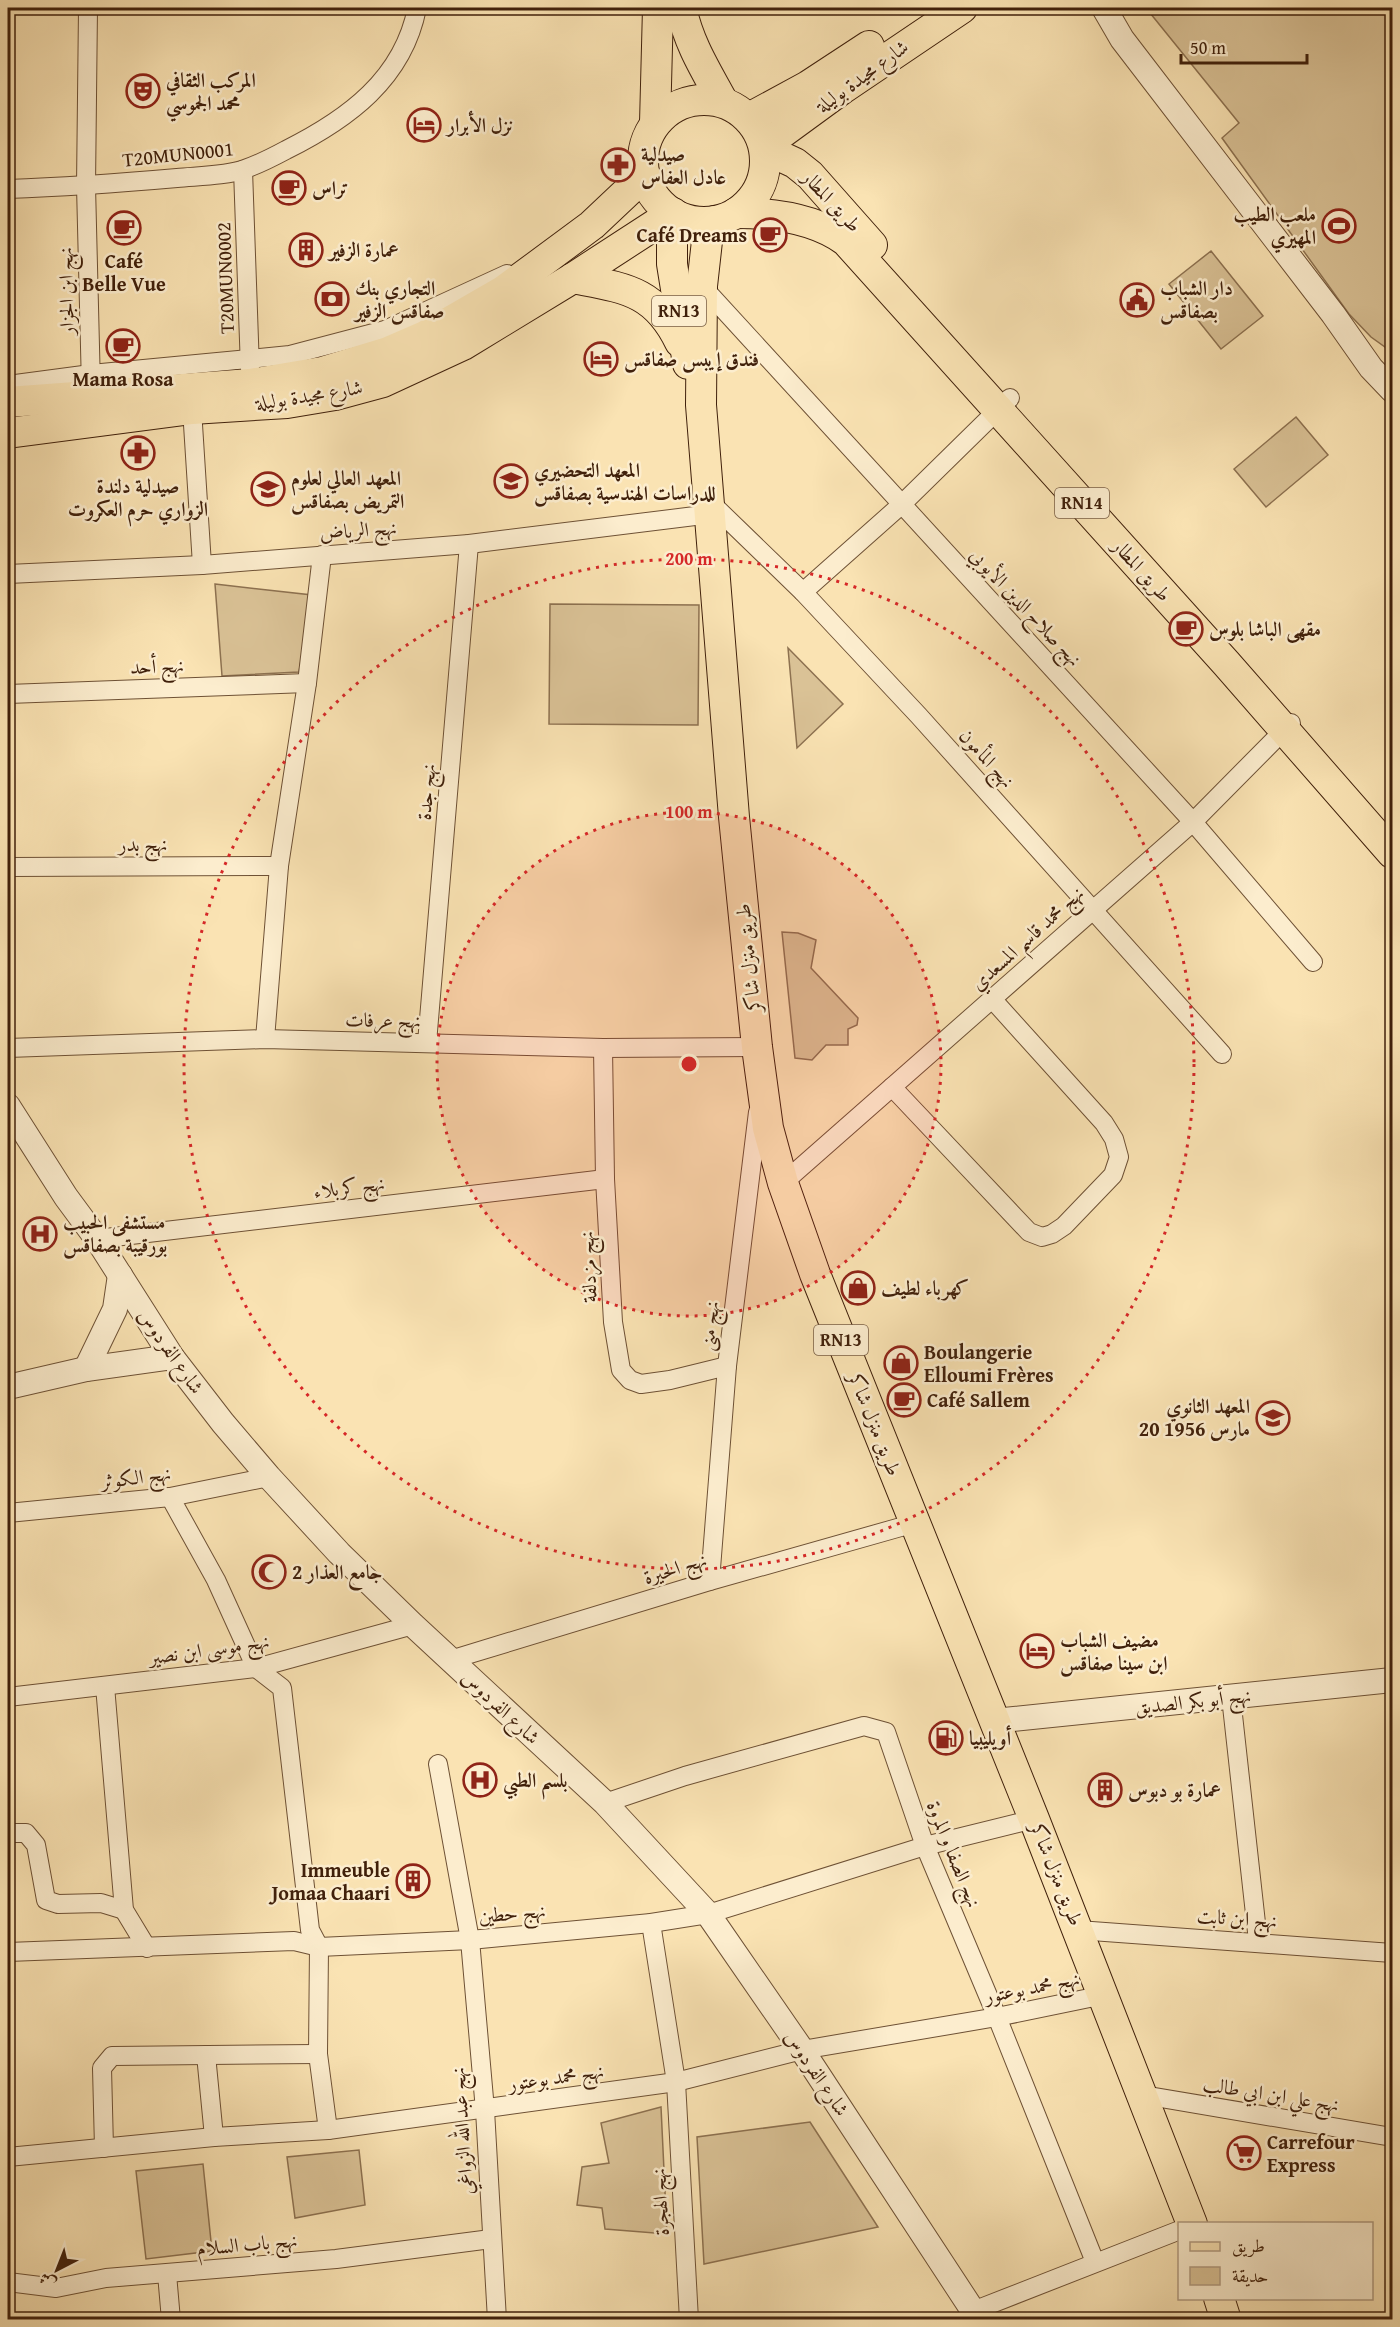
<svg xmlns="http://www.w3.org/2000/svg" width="1400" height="2327" font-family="'Gentium Book Plus',Amiri,serif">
  <rect width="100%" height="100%" fill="#fae3b3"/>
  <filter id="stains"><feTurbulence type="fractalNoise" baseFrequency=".00333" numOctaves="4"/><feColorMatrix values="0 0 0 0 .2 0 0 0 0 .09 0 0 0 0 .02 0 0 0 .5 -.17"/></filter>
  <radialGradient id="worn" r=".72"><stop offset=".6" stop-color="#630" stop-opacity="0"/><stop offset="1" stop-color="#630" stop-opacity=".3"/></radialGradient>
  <!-- green -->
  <g fill="#dac296" stroke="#8d7150" stroke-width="1.5">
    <path d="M 1146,8 L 1392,8 L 1392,352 L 1371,337 L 1349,314 L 1222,138 L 1239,123 Z"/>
    <path d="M 1211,251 L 1263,316 L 1221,349 L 1169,284 Z"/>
    <path d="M 1296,417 L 1328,455 L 1266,507 L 1234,469 Z"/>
    <path d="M 215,584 L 312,595 L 299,672 L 222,676 Z"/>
    <path d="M 550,604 L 699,605 L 698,725 L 549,724 Z"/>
    <path d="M 788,648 L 843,704 L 797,748 Z"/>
    <path d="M 782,932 L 798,933 L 816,940 L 811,968 L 858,1018 L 857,1025 L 848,1029 L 848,1045 L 826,1045 L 812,1060 L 795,1058 Z"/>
    <path d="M 661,2107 L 667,2234 L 605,2229 L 602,2208 L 577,2205 L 582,2167 L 609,2163 L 601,2123 Z"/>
    <path d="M 810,2122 L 878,2227 L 704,2264 L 697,2137 Z"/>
    <path d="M 359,2150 L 365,2205 L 295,2218 L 287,2157 Z"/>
    <path d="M 203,2164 L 212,2251 L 146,2259 L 136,2171 Z"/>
  </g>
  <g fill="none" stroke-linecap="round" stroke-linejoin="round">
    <defs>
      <g id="minor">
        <path d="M 88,8 L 86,186 L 91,387"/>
        <path d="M 243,170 L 250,369"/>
        <path d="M 8,189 C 64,187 120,183 177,178 C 197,176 226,176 245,169 C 259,164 273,157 286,150 C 348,119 403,79 417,8"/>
        <path d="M 702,286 L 1193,822 L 1313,962"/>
        <path d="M 8,385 L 91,374 L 290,355 L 385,330 L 507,274"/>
        <path d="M 192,409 L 202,565"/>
        <path d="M 709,501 L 803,592 L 919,716 L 1222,1054"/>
        <path d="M 8,574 L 202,565 L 469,544 L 711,514"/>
        <path d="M 803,592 L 901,505 L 1010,398"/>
        <path d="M 8,694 L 307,683"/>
        <path d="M 8,867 L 279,866"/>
        <path d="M 265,1039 L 279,866 L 307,683 L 322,555"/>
        <path d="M 427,1043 L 469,544"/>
        <path d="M 8,1048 L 265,1039 L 603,1048 L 757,1047"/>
        <path d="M 603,1048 L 605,1179 L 613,1322 L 621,1370 L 630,1380 L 641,1384 L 670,1380 L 727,1366"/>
        <path d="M 892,1087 L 1029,1232 L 1042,1237 L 1052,1234 L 1064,1226 L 1113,1175 L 1119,1157 L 1114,1139 L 1104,1123 L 993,1000"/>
        <path d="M 783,1183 L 1193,822 L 1291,723"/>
        <path d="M 97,1239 L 605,1179"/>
        <path d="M 170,1497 L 216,1580 L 256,1668 L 282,1688 L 310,1930 L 319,1947 L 318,2054 L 328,2130"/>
        <path d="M 8,1513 L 170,1497 L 269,1477"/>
        <path d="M 710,1581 L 727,1366 L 758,1112"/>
        <path d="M 450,1660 L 710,1581 L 915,1523"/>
        <path d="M 105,1686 L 124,1910 L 147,1948"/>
        <path d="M 8,1697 L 256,1668 L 413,1625"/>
        <path d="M 1231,1697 L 1258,1941"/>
        <path d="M 438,1764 L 470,1940 L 485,2110 L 497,2320"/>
        <path d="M 605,1803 L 685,1776 L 864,1726 L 886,1732 L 925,1846 L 997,2017 L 1095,2262"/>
        <path d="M 8,1833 L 26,1833 L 36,1845 L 46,1900 L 58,1904 L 101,1903 L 124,1910"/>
        <path d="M 651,1923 L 676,2082 L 689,2320"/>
        <path d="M 1078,1930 L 1392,1953"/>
        <path d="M 8,1952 L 294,1941 L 319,1947 L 470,1940 L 651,1923 L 708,1914 L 925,1846 L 1034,1819"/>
        <path d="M 206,2055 L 214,2137"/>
        <path d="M 1143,2095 L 1392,2137"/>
        <path d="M 104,2148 L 102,2068 L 112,2056 L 318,2054"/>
        <path d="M 8,2157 L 214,2137 L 328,2130 L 676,2082 L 802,2050 L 997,2017 L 1104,1995"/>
        <path d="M 167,2274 L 171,2320"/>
        <path d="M 8,2282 L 56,2288 L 106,2278 L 336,2259 L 491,2239"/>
        <path d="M 973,2311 L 1180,2230"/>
      </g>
      <g id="tertiary">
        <path d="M 1104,8 L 1122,39 L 1333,314 L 1371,368 L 1392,390"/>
        <path d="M 8,1106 L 66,1197 L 97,1239 L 172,1357 L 223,1423 L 269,1477 L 339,1553 L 413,1625 L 605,1803 L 708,1914 L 802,2050 L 979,2320"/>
        <path d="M 86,1369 L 115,1309 L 120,1275"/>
        <path d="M 8,1387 L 86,1369 L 172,1357"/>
        <path d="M 994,1721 L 1392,1680"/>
      </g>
      <g id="primary">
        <path d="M 681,8 C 689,44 705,69 723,102"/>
        <circle cx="704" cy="161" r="61"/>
        <path d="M 749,118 L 808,86 L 869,46"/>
        <path d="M 655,123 L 658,8"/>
        <path d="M 764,146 L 842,89 L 962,8"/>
        <path d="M 765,149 L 795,163 L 810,175 L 872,245"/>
        <path d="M 736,213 C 772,213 816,219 846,241 L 1226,663 L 1392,853"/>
        <path d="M 677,216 L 672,241 L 672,264 L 688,364"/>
        <path d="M 715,221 L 707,241 L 702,286 L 701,405 L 734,817 L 757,1047 L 768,1128 L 783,1183 L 815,1274 L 1034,1819 L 1192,2224"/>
        <path d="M 573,278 C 624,288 655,290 680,342"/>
        <path d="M 8,402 L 250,384 L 322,372 L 388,352 L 425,336 L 503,291 L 592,225 L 645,175"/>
        <path d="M 8,433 L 192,409 L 287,403 L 335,395 L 383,382 L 463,345 L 573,278 L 673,213"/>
        <path d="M 1219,2298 L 1226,2320"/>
      </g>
    </defs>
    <!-- minor casing -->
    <use href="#minor" stroke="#6e5135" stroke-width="20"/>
    <!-- tertiary casing -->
    <use href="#tertiary" stroke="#6e5135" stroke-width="26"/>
    <!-- primary casing -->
    <use href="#primary" stroke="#40200b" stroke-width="32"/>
    <!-- minor -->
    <use href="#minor" stroke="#fcedce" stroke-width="18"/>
    <!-- tertiary -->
    <use href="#tertiary" stroke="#fcedce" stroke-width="24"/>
    <!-- primary -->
    <use href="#primary" stroke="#fae3b3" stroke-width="30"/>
  </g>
  <!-- distance rings -->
  <circle cx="689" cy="1064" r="252" fill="#d62828" fill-opacity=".12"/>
  <g fill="none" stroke="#d62828" stroke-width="3" stroke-dasharray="3 6">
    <circle cx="689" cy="1064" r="252"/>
    <circle cx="689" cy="1064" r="505"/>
  </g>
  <!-- icons -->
  <defs>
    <symbol id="theatre-ring" viewBox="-11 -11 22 22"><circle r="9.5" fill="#fcedce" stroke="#8f2418" stroke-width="1.5"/><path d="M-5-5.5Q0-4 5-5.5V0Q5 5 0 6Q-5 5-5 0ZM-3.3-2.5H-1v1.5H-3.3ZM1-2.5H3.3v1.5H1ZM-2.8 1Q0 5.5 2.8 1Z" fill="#8f2418"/></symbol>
    <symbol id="hotel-ring" viewBox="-11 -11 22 22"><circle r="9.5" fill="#fcedce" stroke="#8f2418" stroke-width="1.5"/><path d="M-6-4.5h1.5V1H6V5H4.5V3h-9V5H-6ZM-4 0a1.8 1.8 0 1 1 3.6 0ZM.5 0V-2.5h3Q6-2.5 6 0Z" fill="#8f2418"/></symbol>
    <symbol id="pharmacy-ring" viewBox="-11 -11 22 22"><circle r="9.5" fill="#fcedce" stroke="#8f2418" stroke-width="1.5"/><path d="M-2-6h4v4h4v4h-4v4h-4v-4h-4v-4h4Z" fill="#8f2418"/></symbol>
    <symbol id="cafe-ring" viewBox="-11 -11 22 22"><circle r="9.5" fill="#fcedce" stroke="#8f2418" stroke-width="1.5"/><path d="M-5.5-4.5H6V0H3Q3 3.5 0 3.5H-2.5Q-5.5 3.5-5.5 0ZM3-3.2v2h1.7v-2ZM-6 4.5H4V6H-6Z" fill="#8f2418"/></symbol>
    <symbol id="stadium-ring" viewBox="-11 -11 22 22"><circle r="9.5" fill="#fcedce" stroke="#8f2418" stroke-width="1.5"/><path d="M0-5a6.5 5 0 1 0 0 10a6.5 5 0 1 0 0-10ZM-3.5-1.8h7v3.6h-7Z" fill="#8f2418"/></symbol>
    <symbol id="building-ring" viewBox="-11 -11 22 22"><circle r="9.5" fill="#fcedce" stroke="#8f2418" stroke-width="1.5"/><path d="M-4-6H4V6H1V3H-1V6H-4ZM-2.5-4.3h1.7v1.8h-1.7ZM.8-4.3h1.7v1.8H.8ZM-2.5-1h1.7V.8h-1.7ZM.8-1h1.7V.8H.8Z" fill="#8f2418"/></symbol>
    <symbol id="bank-ring" viewBox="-11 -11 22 22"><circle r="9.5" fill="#fcedce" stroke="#8f2418" stroke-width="1.5"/><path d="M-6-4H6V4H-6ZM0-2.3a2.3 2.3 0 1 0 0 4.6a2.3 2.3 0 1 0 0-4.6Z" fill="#8f2418"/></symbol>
    <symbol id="civic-ring" viewBox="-11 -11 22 22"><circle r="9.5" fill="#fcedce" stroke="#8f2418" stroke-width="1.5"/><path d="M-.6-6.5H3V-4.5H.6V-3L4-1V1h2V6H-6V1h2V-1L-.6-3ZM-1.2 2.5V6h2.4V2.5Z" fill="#8f2418"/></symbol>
    <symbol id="university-ring" viewBox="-11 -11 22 22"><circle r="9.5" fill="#fcedce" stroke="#8f2418" stroke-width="1.5"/><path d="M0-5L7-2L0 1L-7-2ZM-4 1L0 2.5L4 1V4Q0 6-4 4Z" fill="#8f2418"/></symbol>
    <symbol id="hospital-ring" viewBox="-11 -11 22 22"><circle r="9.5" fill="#fcedce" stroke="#8f2418" stroke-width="1.5"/><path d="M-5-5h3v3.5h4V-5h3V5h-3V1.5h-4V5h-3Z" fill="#8f2418"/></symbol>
    <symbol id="shop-ring" viewBox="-11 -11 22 22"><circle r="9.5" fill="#fcedce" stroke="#8f2418" stroke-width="1.5"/><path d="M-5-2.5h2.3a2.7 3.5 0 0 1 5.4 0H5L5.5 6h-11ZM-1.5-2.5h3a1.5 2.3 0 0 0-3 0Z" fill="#8f2418"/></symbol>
    <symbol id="school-ring" viewBox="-11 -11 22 22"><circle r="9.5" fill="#fcedce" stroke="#8f2418" stroke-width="1.5"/><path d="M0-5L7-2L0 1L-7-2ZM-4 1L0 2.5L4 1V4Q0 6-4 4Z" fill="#8f2418"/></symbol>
    <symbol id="mosque-ring" viewBox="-11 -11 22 22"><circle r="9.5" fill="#fcedce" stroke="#8f2418" stroke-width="1.5"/><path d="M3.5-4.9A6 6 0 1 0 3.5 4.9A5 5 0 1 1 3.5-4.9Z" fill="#8f2418"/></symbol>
    <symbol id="fuel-ring" viewBox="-11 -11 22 22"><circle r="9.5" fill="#fcedce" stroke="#8f2418" stroke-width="1.5"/><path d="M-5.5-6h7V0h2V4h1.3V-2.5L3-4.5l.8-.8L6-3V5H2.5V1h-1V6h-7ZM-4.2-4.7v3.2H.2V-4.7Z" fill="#8f2418"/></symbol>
    <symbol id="supermarket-ring" viewBox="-11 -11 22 22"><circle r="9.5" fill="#fcedce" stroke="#8f2418" stroke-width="1.5"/><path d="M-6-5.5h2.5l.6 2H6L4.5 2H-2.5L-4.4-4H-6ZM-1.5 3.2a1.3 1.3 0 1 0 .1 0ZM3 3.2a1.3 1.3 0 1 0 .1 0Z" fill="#8f2418"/></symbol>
  </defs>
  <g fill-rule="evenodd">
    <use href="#theatre-ring" x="124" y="72" width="38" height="38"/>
    <use href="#hotel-ring" x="405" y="106" width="38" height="38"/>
    <use href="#pharmacy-ring" x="599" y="146" width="38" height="38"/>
    <use href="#cafe-ring" x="270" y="169" width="38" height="38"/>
    <use href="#stadium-ring" x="1320" y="207" width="38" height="38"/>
    <use href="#cafe-ring" x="105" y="209" width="38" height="38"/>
    <use href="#cafe-ring" x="751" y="216" width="38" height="38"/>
    <use href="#building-ring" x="287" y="231" width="38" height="38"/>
    <use href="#bank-ring" x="313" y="280" width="38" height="38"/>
    <use href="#civic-ring" x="1118" y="281" width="38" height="38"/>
    <use href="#cafe-ring" x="104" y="327" width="38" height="38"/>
    <use href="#hotel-ring" x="582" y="340" width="38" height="38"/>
    <use href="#pharmacy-ring" x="119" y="434" width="38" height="38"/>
    <use href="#university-ring" x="492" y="462" width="38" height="38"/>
    <use href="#university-ring" x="249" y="470" width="38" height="38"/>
    <use href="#cafe-ring" x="1167" y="610" width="38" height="38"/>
    <use href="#hospital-ring" x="21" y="1215" width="38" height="38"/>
    <use href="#shop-ring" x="839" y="1269" width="38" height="38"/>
    <use href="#shop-ring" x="882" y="1344" width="38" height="38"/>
    <use href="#cafe-ring" x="885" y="1381" width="38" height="38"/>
    <use href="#school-ring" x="1254" y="1399" width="38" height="38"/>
    <use href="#mosque-ring" x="250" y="1553" width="38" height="38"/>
    <use href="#hotel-ring" x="1018" y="1632" width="38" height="38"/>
    <use href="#fuel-ring" x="927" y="1719" width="38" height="38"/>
    <use href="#hospital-ring" x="461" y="1761" width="38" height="38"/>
    <use href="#building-ring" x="1086" y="1771" width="38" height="38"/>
    <use href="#building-ring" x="394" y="1862" width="38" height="38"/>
    <use href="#supermarket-ring" x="1225" y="2134" width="38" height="38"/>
  </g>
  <g text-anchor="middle" stroke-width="5" stroke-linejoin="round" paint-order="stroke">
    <!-- shield labels -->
    <g fill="#fcedce" stroke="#785e46" stroke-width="1.5">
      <rect x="652" y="296" width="54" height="30" rx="4.5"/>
      <rect x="1055" y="488" width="54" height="30" rx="4.5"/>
      <rect x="814" y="1325" width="54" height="30" rx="4.5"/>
    </g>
    <g font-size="18" font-weight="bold" fill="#40200b">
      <text x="679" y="317">RN13</text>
      <text x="1082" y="509">RN14</text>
      <text x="841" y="1346">RN13</text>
    </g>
    <!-- street labels -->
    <g font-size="20" fill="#40200b" stroke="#fcedce">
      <text transform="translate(862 76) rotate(-36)" y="7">شارع مجيدة بوليلة</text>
      <text transform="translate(178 154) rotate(-6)" y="7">T20MUN0001</text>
      <text transform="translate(832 201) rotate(47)" y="7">طريق المطار</text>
      <text transform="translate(225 278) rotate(-92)" y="7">T20MUN0002</text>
      <text transform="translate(66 291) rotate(-91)" y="7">نهج ابن الجزار</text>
      <text transform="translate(309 395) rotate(-9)" y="7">شارع مجيدة بوليلة</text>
      <text transform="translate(358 530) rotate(-4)" y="7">نهج الرياض</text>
      <text transform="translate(1142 570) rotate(48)" y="7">طريق المطار</text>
      <text transform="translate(1026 607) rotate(47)" y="7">نهج صلاح الدين الأيوبي</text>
      <text transform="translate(157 666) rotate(-2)" y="7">نهج أحد</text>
      <text transform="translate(987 758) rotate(48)" y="7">نهج المأمون</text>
      <text transform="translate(426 792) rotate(-85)" y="7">نهج جدة</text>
      <text x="143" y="851">نهج بدر</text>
      <text transform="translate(1027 938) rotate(-42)" y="7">نهج محمد قاسم المسعدي</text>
      <text transform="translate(748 958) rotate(-96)" y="7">طريق منزل شاكر</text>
      <text transform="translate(383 1020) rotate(1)" y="7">نهج عرفات</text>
      <text transform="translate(349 1187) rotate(-7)" y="7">نهج كربلاء</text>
      <text transform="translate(588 1267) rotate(-93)" y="7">نهج مزدلفة</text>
      <text transform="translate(709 1326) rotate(-83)" y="7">نهج منى</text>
      <text transform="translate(171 1351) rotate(55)" y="7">شارع الفردوس</text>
      <text transform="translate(875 1424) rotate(68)" y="7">طريق منزل شاكر</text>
      <text transform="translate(136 1477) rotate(-7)" y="7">نهج الكوثر</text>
      <text transform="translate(675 1568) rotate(-17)" y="7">نهج الحيرة</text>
      <text transform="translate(209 1649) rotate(-8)" y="7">نهج موسى ابن نصير</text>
      <text transform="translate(1193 1701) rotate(-6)" y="7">نهج أبو بكر الصديق</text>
      <text transform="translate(501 1707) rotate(43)" y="7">شارع الفردوس</text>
      <text transform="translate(954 1854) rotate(68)" y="7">نهج الصفا و المروة</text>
      <text transform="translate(1057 1874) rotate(68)" y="7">طريق منزل شاكر</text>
      <text transform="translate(512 1913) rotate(-5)" y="7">نهج حطين</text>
      <text transform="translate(1237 1918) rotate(4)" y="7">نهج ابن ثابت</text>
      <text transform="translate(1032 1987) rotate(-11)" y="7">نهج محمد بوعتور</text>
      <text transform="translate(817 2073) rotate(56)" y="7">شارع الفردوس</text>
      <text transform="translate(556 2077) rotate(-8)" y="7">نهج محمد بوعتور</text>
      <text transform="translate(1271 2094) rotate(9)" y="7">نهج علي ابن ابي طالب</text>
      <text transform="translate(462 2131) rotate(-94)" y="7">نهج عبد الله الزواغي</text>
      <text transform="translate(660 2202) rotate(-93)" y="7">نهج الهجرة</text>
      <text transform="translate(247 2244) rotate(-5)" y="7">نهج باب السلام</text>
    </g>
    <!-- poi labels -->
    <g font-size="20" font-weight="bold" fill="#40200b" stroke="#fcedce" text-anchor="start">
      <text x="166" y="87">المركب الثقافي<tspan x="166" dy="23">محمد الجموسي</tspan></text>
      <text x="447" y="132">نزل الأبرار</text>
      <text x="641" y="161">صيدلية<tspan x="641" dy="23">عادل العفاس</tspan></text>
      <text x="312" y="195">تراس</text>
      <text x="1316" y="221" text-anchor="end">ملعب الطيب<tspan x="1316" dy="23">المهيري</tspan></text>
      <text x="747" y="242" text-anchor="end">Café Dreams</text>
      <text x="329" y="257">عمارة الزفير</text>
      <text x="124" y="268" text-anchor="middle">Café<tspan x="124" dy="23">Belle Vue</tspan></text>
      <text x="355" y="295">التجاري بنك<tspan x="355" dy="23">صفاقس الزفير</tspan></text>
      <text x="1160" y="295">دار الشباب<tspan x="1160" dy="23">بصفاقس</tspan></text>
      <text x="624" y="366">فندق إيبس صفاقس</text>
      <text x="123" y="386" text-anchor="middle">Mama Rosa</text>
      <text x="534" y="477">المعهد التحضيري<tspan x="534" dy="23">للدراسات الهندسية بصفاقس</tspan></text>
      <text x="291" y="485">المعهد العالي لعلوم<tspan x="291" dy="23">التمريض بصفاقس</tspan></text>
      <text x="138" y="493" text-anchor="middle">صيدلية دلندة<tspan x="138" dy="23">الزواري حرم العكروت</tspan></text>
      <text x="1209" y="636">مقهى الباشا بلوس</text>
      <text x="63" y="1229">مستشفى الحبيب<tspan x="63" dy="23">بورقيبة بصفاقس</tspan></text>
      <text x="881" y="1295">كهرباء لطيف</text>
      <text x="924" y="1359">Boulangerie<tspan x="924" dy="23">Elloumi Frères</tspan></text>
      <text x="927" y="1407">Café Sallem</text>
      <text x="1250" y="1413" text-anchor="end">المعهد الثانوي<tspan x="1250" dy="23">20 مارس 1956</tspan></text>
      <text x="292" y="1579">جامع العذار 2</text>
      <text x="1060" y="1647">مضيف الشباب<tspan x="1060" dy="23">ابن سينا صفاقس</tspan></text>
      <text x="969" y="1745">أويليبيا</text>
      <text x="503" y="1787">بلسم الطبي</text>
      <text x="1128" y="1797">عمارة بو دبوس</text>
      <text x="390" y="1877" text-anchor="end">Immeuble<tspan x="390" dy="23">Jomaa Chaari</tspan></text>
      <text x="1267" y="2149">Carrefour<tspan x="1267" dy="23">Express</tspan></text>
    </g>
  </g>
  <circle cx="689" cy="1064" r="9" fill="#d62828" stroke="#fcedce" stroke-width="3"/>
  <g font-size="18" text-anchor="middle" font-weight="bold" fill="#d62828" stroke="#fcedce" stroke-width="5" stroke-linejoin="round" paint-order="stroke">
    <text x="689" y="565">200 m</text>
    <text x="689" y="818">100 m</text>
  </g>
  <!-- margin -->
  <rect width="1400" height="2327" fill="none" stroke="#fae3b3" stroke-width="30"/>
  <rect x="9" y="9" width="1382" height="2309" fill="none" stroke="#40200b" stroke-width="3"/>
  <rect x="15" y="15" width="1370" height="2297" fill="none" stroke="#40200b" stroke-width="1.5"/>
  <!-- legend -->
  <rect x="1178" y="2222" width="195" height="78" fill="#fcedce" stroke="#b19b80" stroke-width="1.5"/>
  <rect x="1190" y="2242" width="30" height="9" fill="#fae3b3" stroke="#b19b80" stroke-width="1.5"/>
  <text x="1232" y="2252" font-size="18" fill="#40200b">طريق</text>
  <rect x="1190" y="2267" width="30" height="18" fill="#dac296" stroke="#b19b80" stroke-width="1.5"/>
  <text x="1232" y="2282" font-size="18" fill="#40200b">حديقة</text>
  <!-- north arrow -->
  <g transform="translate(57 2270) rotate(222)" stroke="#fcedce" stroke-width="4.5" paint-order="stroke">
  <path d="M0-4.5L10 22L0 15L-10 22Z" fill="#40200b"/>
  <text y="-9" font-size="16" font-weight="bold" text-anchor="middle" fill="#40200b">ش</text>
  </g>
  <!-- scale -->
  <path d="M1181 54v9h126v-9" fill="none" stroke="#40200b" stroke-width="3"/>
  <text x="1190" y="54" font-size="18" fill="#40200b" stroke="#fcedce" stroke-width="4.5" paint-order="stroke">50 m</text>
  <rect width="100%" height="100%" filter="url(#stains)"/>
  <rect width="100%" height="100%" fill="url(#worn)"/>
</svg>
